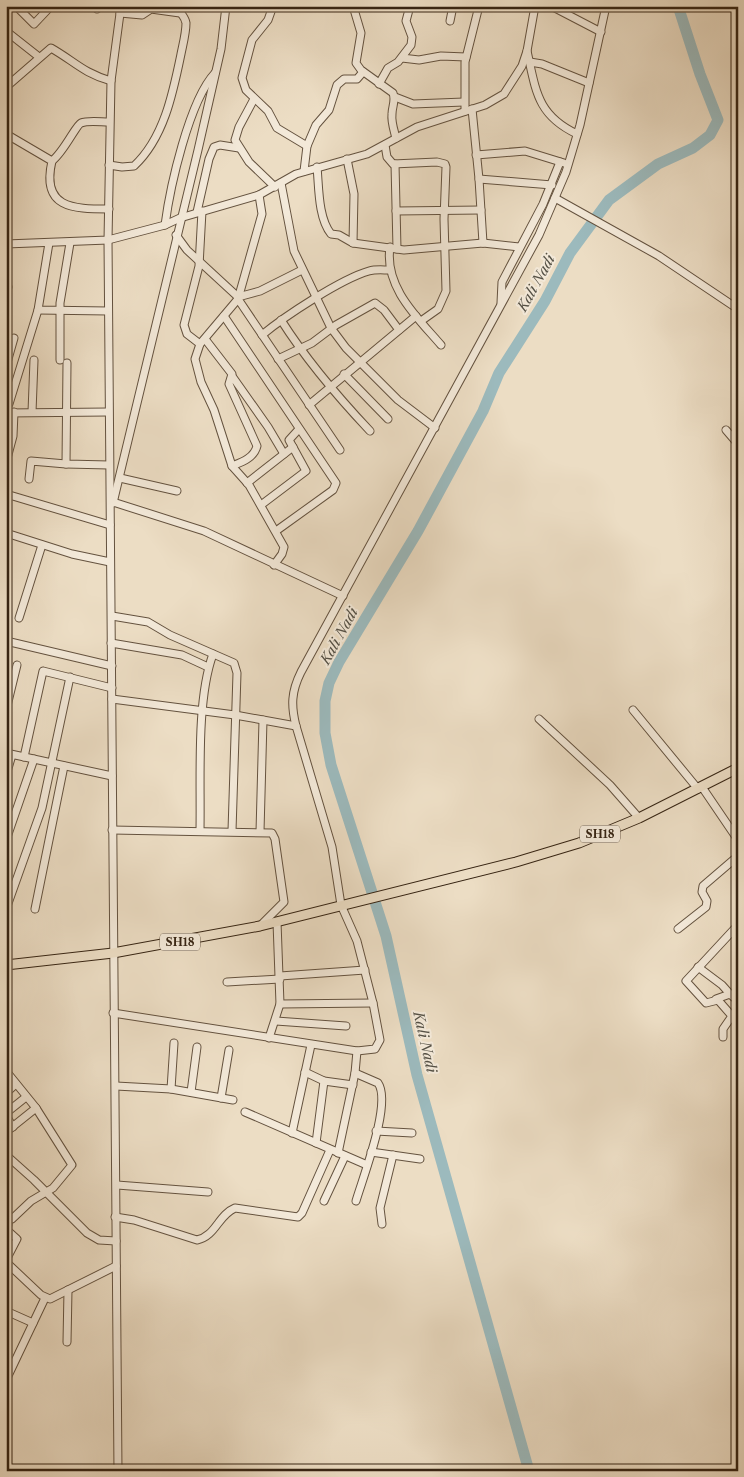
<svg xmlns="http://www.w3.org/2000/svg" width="744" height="1477" font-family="'Libre Caslon Text',serif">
  <rect width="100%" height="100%" fill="#ecddc4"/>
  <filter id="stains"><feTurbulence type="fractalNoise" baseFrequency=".004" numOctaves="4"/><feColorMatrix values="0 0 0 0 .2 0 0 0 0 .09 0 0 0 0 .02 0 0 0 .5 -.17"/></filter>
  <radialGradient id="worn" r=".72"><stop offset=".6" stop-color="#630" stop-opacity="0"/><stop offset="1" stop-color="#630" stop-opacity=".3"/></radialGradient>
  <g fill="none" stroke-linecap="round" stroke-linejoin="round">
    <!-- river -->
    <path stroke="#9cbabd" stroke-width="11" d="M 529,1471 L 417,1075 L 386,936 L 331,765 L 325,733 L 325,701 L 329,683 L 339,662 L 418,531 L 483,411 L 499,373 L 545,301 L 570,253 L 609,200 L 658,164 L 693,148 L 710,135 L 718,120 L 700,74 L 678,6"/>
    <defs>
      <g id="minor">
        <path d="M 94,6 L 97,9"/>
        <path d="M 273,6 L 268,20 L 252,40 L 242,78 L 246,90 L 268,111 L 277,128 L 307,146"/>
        <path d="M 353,6 L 361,33 L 356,63 L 361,70 L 393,93 C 396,101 392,106 392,114 C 391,122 394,130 396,138"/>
        <path d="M 551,6 L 601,32"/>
        <path d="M 17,7 L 34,24 L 51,6"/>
        <path d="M 120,13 L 142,15 L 151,9 L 180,13"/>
        <path d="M 450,21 L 453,6"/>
        <path d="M 6,31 L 39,57"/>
        <path d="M 527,51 C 536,91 537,115 577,134"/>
        <path d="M 402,58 L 419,60 L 441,56 L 466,57"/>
        <path d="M 530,62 L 542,64 L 589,83"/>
        <path d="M 379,84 L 388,68 L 398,62 L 411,45 L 412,37 L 406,21 L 410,6"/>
        <path d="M 6,87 L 51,48 C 74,61 83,73 111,81"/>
        <path d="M 395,97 L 413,104 L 464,102"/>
        <path d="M 254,99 L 239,127 L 235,140 L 249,162 L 275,187"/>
        <path d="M 472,109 L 479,179 L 483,243"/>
        <path d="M 465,111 L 465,62 L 479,6"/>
        <path d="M 6,134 L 52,161 C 41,208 72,209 109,209"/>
        <path d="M 385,145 L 387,157 L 393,164 L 437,162 L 445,164 L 446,167 L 444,219 L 446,291 L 438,309 L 421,321"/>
        <path d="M 476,155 L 525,151 L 564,163"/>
        <path d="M 347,159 L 354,194 L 353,243"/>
        <path d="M 52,161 C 64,152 76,125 81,123 C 88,120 101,122 109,122"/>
        <path d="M 395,164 L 397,249"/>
        <path d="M 109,165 L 122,167 L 134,166 C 164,138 173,93 181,54 C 183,44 186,33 186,23 C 185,16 179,13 178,6"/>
        <path d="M 317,167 C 319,187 318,218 331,234 L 339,235 L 353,243 L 404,250 L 483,243 L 519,247"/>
        <path d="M 304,171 L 307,146 L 316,125 L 329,110 L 337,85 L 344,79 L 357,79 L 363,72"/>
        <path d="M 479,179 L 552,185"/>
        <path d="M 281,183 L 294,251 L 331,328 L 346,348 L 398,400 L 435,428"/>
        <path d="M 259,195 L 262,214 L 238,299 L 200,344 L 195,359 L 201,382 L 214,410 L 232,466 L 249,485 L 284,547 L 282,554 L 274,565"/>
        <path d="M 555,198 L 659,256 L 738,309"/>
        <path d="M 396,211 L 481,210"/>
        <path d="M 197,212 L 209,159 L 214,147 L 220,145 L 239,148"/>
        <path d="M 165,225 C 170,187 189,101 215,73"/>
        <path d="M 176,235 L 187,250 L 238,297 L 260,291 L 302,270"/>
        <path d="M 49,243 L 38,310 L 108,311"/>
        <path d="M 6,244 L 108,240 L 165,225 L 180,218 L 259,195 L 296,174 L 367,154 L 417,127 L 485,105 L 504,94 L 522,66 L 527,51 L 535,6"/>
        <path d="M 390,247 C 384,287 417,317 441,345"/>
        <path d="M 6,285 L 8,287 L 6,294"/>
        <path d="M 238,299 L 340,450"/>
        <path d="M 501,303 L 502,282 L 543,204 L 560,162"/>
        <path d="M 224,316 L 336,483 L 333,490 L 276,531"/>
        <path d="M 281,320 C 307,361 337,396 370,431"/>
        <path d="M 262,335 C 285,316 341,279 369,271 C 376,269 383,270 389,270"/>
        <path d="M 205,339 L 232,374 L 229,384 L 257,446 C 254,458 242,462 232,466"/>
        <path d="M 200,344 L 187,334 L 184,325 L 199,266 L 202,211"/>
        <path d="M 278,359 L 312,343 L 336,325 L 375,303 L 384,310 L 399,330"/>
        <path d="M 60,360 L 60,303 L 70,243"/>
        <path d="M 67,363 L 66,464 L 109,465"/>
        <path d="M 6,366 L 14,338"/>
        <path d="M 344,374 L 388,419"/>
        <path d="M 232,376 L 268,427 L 284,454"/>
        <path d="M 6,405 L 9,404 L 38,310"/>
        <path d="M 309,405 L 416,316"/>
        <path d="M 32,412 L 34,360"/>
        <path d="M 6,413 L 108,412"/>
        <path d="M 726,430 L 738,444"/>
        <path d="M 6,462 L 13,436 L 14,412"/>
        <path d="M 120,478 L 177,491"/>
        <path d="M 29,479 L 31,461 L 66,464"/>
        <path d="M 247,483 L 293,447"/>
        <path d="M 6,494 L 110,525"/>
        <path d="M 113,502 L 204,531 L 343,596"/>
        <path d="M 113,503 L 198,150 L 221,49 L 226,6"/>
        <path d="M 261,505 L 306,471 L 289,440 L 299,429"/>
        <path d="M 6,533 L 72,554 L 110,562"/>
        <path d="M 112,616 L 148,622 L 170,635 L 234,663 L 237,673 L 232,831"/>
        <path d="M 19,618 L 42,545"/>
        <path d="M 6,641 L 112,666"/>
        <path d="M 111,643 L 182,655 L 208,667"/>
        <path d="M 112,699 L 235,715 L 296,726"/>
        <path d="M 6,710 L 17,665"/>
        <path d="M 633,710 L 698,789"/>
        <path d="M 539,719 L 610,785 L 639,818"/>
        <path d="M 6,753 L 112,776"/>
        <path d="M 24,757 L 43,671 L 112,688"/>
        <path d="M 6,775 L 12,755"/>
        <path d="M 702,787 L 738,840"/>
        <path d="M 112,830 L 272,833 L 275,839 L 284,902 L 260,926"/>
        <path d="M 200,830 C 201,778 196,701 213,654"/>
        <path d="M 260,832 L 263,720"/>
        <path d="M 6,840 L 34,759"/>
        <path d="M 6,909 L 42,808 L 70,677"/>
        <path d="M 35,909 L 64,766"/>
        <path d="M 678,929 L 706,907 L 707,901 L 702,892 L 703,886 L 738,856"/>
        <path d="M 698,967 L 722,985 L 730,994"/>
        <path d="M 280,976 L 365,970"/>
        <path d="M 227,982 L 280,979"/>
        <path d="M 716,999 L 730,994 L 738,1001"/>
        <path d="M 280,1004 L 373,1003"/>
        <path d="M 113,1013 L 357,1051 L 375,1049 L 380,1040 L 373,1003 L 357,941 L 341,905 L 332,847 L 296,726 C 291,706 291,692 301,672 L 539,235 L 566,172 L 580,125 L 606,6"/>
        <path d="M 276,1021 L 346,1026"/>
        <path d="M 723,1037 L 723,1029 L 732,1016 L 718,1000 L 706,1003 L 686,981 L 738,925"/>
        <path d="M 269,1038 L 280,1004 L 277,922"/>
        <path d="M 6,1071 L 36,1108 L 72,1165 L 53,1188 L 31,1201 L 12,1219 L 6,1218"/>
        <path d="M 305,1072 L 324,1081 L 353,1085"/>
        <path d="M 355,1073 L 378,1083 C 392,1103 363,1177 356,1201"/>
        <path d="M 116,1086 L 171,1089 L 233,1100"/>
        <path d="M 171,1089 L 174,1043"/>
        <path d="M 191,1092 L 197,1047"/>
        <path d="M 6,1093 L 16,1084"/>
        <path d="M 221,1098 L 229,1050"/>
        <path d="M 245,1112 L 367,1165"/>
        <path d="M 6,1113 L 26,1097"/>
        <path d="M 6,1116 L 13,1127"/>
        <path d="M 376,1131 L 412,1133"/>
        <path d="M 6,1132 L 36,1108"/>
        <path d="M 292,1133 L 311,1045"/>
        <path d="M 316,1143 L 324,1081"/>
        <path d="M 371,1152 L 420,1159"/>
        <path d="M 338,1153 L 355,1073 L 357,1051"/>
        <path d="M 6,1155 L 34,1180 L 87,1233 L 99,1240 L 116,1241"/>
        <path d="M 117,1185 L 208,1192"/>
        <path d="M 324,1201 L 345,1156"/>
        <path d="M 115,1217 L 134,1220 L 197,1240 C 216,1236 218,1215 235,1208 L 298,1217 L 302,1213 L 330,1150"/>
        <path d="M 382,1224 L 380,1208 L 393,1155"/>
        <path d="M 6,1260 L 17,1239 L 7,1230 L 9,1219"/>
        <path d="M 6,1262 L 41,1295 L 50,1299 L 116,1266"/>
        <path d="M 6,1311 L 33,1323"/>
        <path d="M 67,1342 L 68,1290"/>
        <path d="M 6,1380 L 45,1298"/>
        <path d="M 118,1471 L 108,240 L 111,81 L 121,6"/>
      </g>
      <path id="major" d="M 6,965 L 113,953 L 260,926 L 516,862 L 579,843 L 639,818 L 738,768"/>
    </defs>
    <!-- minor casing -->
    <use href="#minor" stroke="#64523f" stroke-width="9"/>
    <!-- major casing -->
    <use href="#major" stroke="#362413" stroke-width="11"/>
    <!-- minor -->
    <use href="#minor" stroke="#f3e9d9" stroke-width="7"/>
    <!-- major -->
    <use href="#major" stroke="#ecddc4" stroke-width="9"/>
  </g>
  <g text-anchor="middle" stroke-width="4" stroke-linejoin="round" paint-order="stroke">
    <!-- shield labels -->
    <g fill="#f3e9d9" stroke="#6f5f4e" stroke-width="1">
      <rect x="580" y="825.5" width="40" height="17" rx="4"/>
      <rect x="160" y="933.5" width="40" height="17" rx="4"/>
    </g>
    <g font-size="11" font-weight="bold" fill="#362413">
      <text x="600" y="838">SH18</text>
      <text x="180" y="946">SH18</text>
    </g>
    <!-- water labels -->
    <g font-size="14" font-style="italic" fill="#555146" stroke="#f3e9d9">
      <text transform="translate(536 283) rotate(-61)" y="5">Kali Nadi</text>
      <text transform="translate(339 636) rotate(-61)" y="5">Kali Nadi</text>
      <text transform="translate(425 1042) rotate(77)" y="5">Kali Nadi</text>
    </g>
  </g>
  <!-- margin -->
  <rect width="744" height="1477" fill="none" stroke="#ecddc4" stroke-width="25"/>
  <rect x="8" y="8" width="729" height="1462" fill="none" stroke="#362413" stroke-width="2.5"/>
  <rect x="12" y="12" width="719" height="1452" fill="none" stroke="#362413"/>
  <rect width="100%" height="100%" filter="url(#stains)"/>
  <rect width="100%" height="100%" fill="url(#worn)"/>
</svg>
